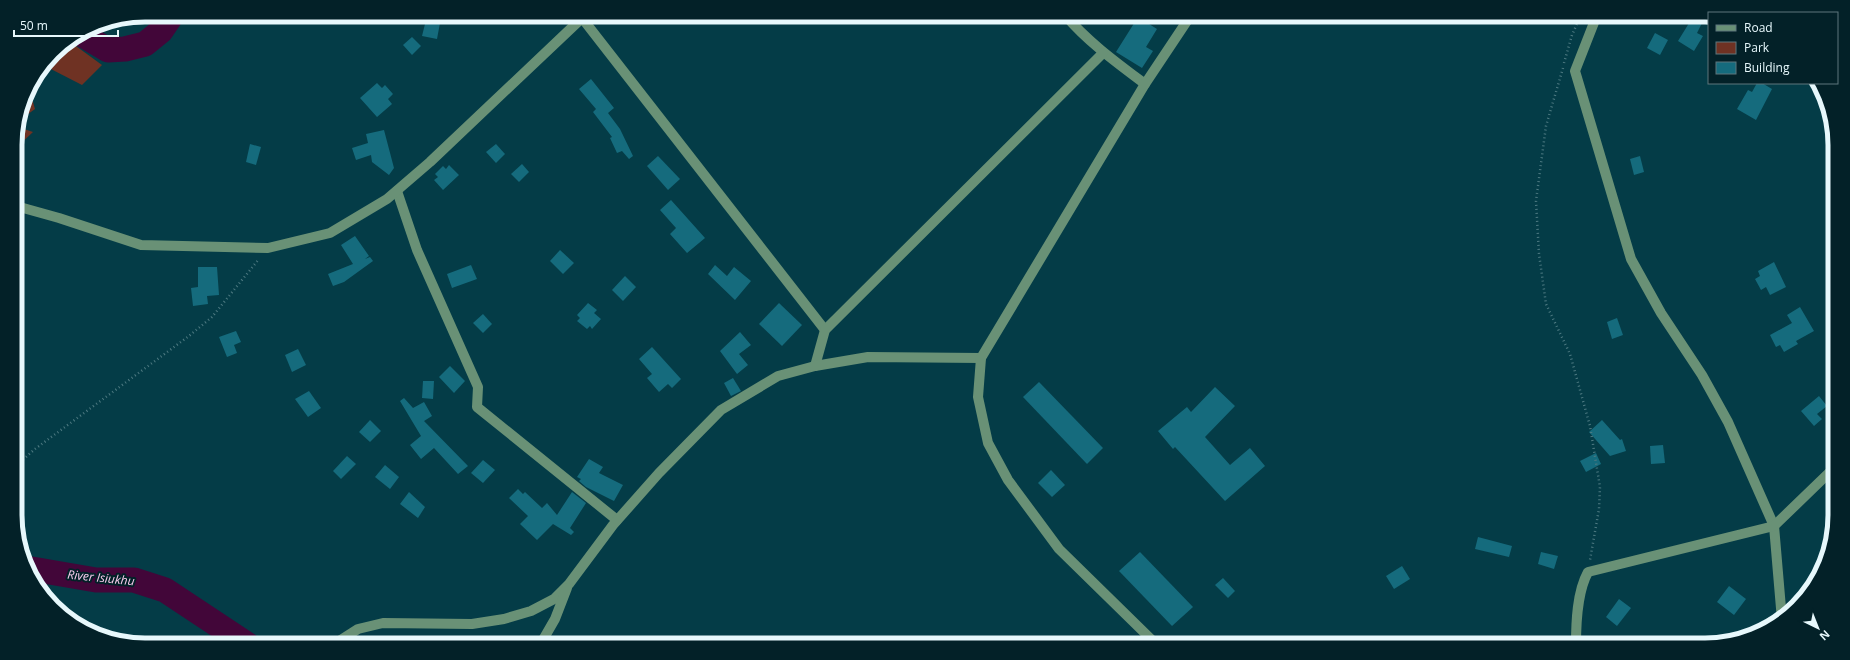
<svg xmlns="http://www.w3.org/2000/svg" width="1850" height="660" font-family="'Open Sans',sans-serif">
  <rect width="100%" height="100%" fill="#043c47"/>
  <!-- green -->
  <g fill="#6f3223">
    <path d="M 147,15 L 140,24 L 99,27 L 96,25 Z"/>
    <path d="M 69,41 L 102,65 L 82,85 L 45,66 L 59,47 Z"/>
    <path d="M 38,75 L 39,82 L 31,95 L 35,109 L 20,120 L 28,88 Z"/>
    <path d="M 18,127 L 33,132 L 15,149 L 15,136 Z"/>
  </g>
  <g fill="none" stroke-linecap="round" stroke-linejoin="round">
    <!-- river -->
    <g stroke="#420639" stroke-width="25">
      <path d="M 81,34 L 108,50 L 125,49 L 145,44 L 161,31 L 172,15"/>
      <path d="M 32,569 L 96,580 L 134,580 L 165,590 L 248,645"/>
    </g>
  </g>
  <!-- building -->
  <g fill="#156b7d">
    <path d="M 1694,15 L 1706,15 L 1697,33 L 1703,36 L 1694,51 L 1678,41 Z"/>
    <path d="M 1138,17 L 1157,29 L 1146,47 L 1153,51 L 1142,68 L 1116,52 Z"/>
    <path d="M 426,20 L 440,23 L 437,39 L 422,36 Z"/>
    <path d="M 1655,33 L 1668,40 L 1660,55 L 1647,48 Z"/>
    <path d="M 412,37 L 421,46 L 412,55 L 403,45 Z"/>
    <path d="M 591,79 L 614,108 L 608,113 L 620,129 L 633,156 L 629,159 L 622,151 L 617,153 L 610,138 L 612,137 L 593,112 L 596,109 L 579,89 Z"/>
    <path d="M 377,83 L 382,88 L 385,85 L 393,94 L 388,99 L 392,104 L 377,117 L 360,98 Z"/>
    <path d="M 1757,83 L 1762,83 L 1772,89 L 1756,120 L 1737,109 L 1748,90 L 1752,92 Z"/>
    <path d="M 384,130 L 394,168 L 389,175 L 372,162 L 371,155 L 356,160 L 352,148 L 368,143 L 366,134 Z"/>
    <path d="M 250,144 L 261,147 L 256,165 L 246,162 Z"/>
    <path d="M 496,144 L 505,154 L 496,163 L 486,152 Z"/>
    <path d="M 658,156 L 680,179 L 668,190 L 647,166 Z"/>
    <path d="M 1640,156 L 1644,172 L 1634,175 L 1630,159 Z"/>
    <path d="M 522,164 L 529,172 L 519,182 L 511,174 Z"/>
    <path d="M 449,165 L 459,175 L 443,190 L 434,180 L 438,177 L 435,174 L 443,166 L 446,169 Z"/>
    <path d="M 671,200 L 705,238 L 687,253 L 670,234 L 676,228 L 660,210 Z"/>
    <path d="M 355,236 L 369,256 L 365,259 L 370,257 L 373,261 L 344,282 L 333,286 L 328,274 L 353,264 L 341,245 Z"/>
    <path d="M 560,250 L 574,263 L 563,274 L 550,261 Z"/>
    <path d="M 1774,262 L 1786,287 L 1770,295 L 1766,287 L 1761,290 L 1755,279 L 1760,276 L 1758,271 Z"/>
    <path d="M 471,265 L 477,279 L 452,288 L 447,274 Z"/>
    <path d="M 715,265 L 727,276 L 734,267 L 751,281 L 735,300 L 708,274 Z"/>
    <path d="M 198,267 L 217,267 L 219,295 L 207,296 L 208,304 L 193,306 L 191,288 L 198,287 Z"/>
    <path d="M 625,276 L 636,287 L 623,301 L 612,290 Z"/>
    <path d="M 588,303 L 597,310 L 594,313 L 601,319 L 592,329 L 590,326 L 587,329 L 577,321 L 580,318 L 577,315 Z"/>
    <path d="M 779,303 L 802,325 L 782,346 L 759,324 Z"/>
    <path d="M 1800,307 L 1814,331 L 1796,341 L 1798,344 L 1784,352 L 1780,345 L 1776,347 L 1770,335 L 1792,323 L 1787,315 Z"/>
    <path d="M 483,314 L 492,324 L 483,333 L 473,323 Z"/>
    <path d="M 1617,318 L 1623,335 L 1612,339 L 1607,322 Z"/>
    <path d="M 236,331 L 241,342 L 234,345 L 237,353 L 227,357 L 219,337 Z"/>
    <path d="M 740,332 L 751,345 L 739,354 L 748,365 L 737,374 L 720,351 Z"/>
    <path d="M 652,347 L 681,379 L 672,388 L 668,384 L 659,392 L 647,378 L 652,374 L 639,359 Z"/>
    <path d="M 298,349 L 306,365 L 292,372 L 285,355 Z"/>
    <path d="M 450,366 L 465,381 L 454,393 L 439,377 Z"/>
    <path d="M 733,378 L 741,391 L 731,396 L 724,383 Z"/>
    <path d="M 423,381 L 434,381 L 433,399 L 422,398 Z"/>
    <path d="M 1039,382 L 1103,448 L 1087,464 L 1023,397 Z"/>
    <path d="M 1215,387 L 1235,406 L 1205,437 L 1230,465 L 1250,448 L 1265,466 L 1225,501 L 1175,447 L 1173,449 L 1158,431 L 1187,407 L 1191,412 Z"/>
    <path d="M 309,391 L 321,408 L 308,417 L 295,399 Z"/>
    <path d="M 1819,396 L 1827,406 L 1817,414 L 1822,419 L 1814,426 L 1801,411 Z"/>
    <path d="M 404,398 L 413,408 L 424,402 L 432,416 L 424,421 L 468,466 L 458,474 L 434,448 L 421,459 L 410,445 L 421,436 L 400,401 Z"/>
    <path d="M 370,420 L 381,431 L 370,442 L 359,432 Z"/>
    <path d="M 1602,420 L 1620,440 L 1622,439 L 1626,451 L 1610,456 L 1589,432 Z"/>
    <path d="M 1663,445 L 1665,463 L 1651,464 L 1650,446 Z"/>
    <path d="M 1596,453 L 1601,464 L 1586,472 L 1580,461 Z"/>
    <path d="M 347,456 L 356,464 L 341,479 L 333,471 Z"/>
    <path d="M 589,459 L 603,467 L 599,473 L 623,485 L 614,501 L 586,487 L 579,481 L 581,479 L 577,477 Z"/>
    <path d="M 483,460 L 495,470 L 483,483 L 471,473 Z"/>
    <path d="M 385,465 L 399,477 L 390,489 L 375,477 Z"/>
    <path d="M 1051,470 L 1065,485 L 1052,497 L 1038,483 Z"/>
    <path d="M 518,489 L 523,494 L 525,492 L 542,508 L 547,503 L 557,515 L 572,492 L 586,503 L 570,528 L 574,532 L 571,535 L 553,524 L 537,540 L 520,524 L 528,516 L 509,498 Z"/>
    <path d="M 409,492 L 425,507 L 418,518 L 400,504 Z"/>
    <path d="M 1478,537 L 1512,546 L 1509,557 L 1475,549 Z"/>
    <path d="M 1140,552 L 1193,607 L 1172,626 L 1119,571 Z"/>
    <path d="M 1541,552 L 1558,556 L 1554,569 L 1538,564 Z"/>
    <path d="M 1402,566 L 1410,579 L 1394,589 L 1386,576 Z"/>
    <path d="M 1223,578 L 1235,591 L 1228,598 L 1215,585 Z"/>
    <path d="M 1729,586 L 1746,599 L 1734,615 L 1717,602 Z"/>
    <path d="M 1619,599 L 1631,608 L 1617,626 L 1606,617 Z"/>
  </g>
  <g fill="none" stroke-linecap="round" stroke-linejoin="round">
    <!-- path -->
    <g stroke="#4e7a82" stroke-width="2.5" stroke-dasharray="1 3" stroke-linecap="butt">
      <path d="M 1564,63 L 1572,35 L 1581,15"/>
      <path d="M 1563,68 L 1546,126 L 1536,201 L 1539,254 L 1546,304 L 1570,354 L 1590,426 L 1600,487 L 1599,509 L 1590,560"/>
      <path d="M 17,465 L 35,449 L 189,336 L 212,317 L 259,259"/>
    </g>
    <!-- minor -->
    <g stroke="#699176" stroke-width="10">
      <path d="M 1065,15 C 1088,42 1117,63 1145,84"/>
      <path d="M 1597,15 L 1575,71 L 1631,259 L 1661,313 L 1702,375 L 1728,422 L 1774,526 L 1782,620"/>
      <path d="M 582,18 L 825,330"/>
      <path d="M 397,191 L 417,250 L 478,387 L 477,407 L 617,520"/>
      <path d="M 16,206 L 59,218 L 141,245 L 268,248 L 330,233 L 387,199 L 430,162 L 582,18 L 584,15"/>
      <path d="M 815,366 L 825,330 L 1103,53"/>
      <path d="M 333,645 L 358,629 L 383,623 L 472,624 L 504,619 L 531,611 L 554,599 L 569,584 L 613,525 L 659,473 L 721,410 L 778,376 L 815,366 L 868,357 L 981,358"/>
      <path d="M 540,645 L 555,619 L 567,588"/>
      <path d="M 1157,645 L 1059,549 L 1008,480 L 988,443 L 978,397 L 981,358 L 1145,84 L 1191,15"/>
      <path d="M 1576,645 C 1576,622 1577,592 1588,572 L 1774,526 L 1835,467"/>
    </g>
  </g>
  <g text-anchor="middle" stroke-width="4" stroke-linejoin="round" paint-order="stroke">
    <!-- water labels -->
    <g font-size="12" font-style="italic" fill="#facdee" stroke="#032128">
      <text transform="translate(101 578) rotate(6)" y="4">River Isiukhu</text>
    </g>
  </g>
  <!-- crop -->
  <path d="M0 0H1850V660H0ZM145 22H1705A123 123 0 0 1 1828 145V515A123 123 0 0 1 1705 638H145A123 123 0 0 1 22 515V145A123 123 0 0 1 145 22Z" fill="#032128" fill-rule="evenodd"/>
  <path fill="none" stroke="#e7f8fc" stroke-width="5" d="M145 22H1705A123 123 0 0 1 1828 145V515A123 123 0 0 1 1705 638H145A123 123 0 0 1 22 515V145A123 123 0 0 1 145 22Z"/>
  <!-- legend -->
  <rect x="1708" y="12" width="130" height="72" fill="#032128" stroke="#5e777d"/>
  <rect x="1716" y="25" width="20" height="6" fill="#699176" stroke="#5e777d"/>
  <text x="1744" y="32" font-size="12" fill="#e7f8fc">Road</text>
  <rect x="1716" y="42" width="20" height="12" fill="#6f3223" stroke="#5e777d"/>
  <text x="1744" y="52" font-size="12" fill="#e7f8fc">Park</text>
  <rect x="1716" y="62" width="20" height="12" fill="#156b7d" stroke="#5e777d"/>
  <text x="1744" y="72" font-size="12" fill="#e7f8fc">Building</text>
  <!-- north arrow -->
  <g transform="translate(1818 628) rotate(137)" stroke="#032128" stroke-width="3" paint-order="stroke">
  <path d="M0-3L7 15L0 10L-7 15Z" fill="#e7f8fc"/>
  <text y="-6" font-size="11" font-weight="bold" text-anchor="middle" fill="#e7f8fc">N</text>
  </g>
  <!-- scale -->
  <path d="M14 30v6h104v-6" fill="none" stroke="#e7f8fc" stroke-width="2"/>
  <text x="20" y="30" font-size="12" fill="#e7f8fc" stroke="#032128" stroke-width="3" paint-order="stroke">50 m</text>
</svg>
